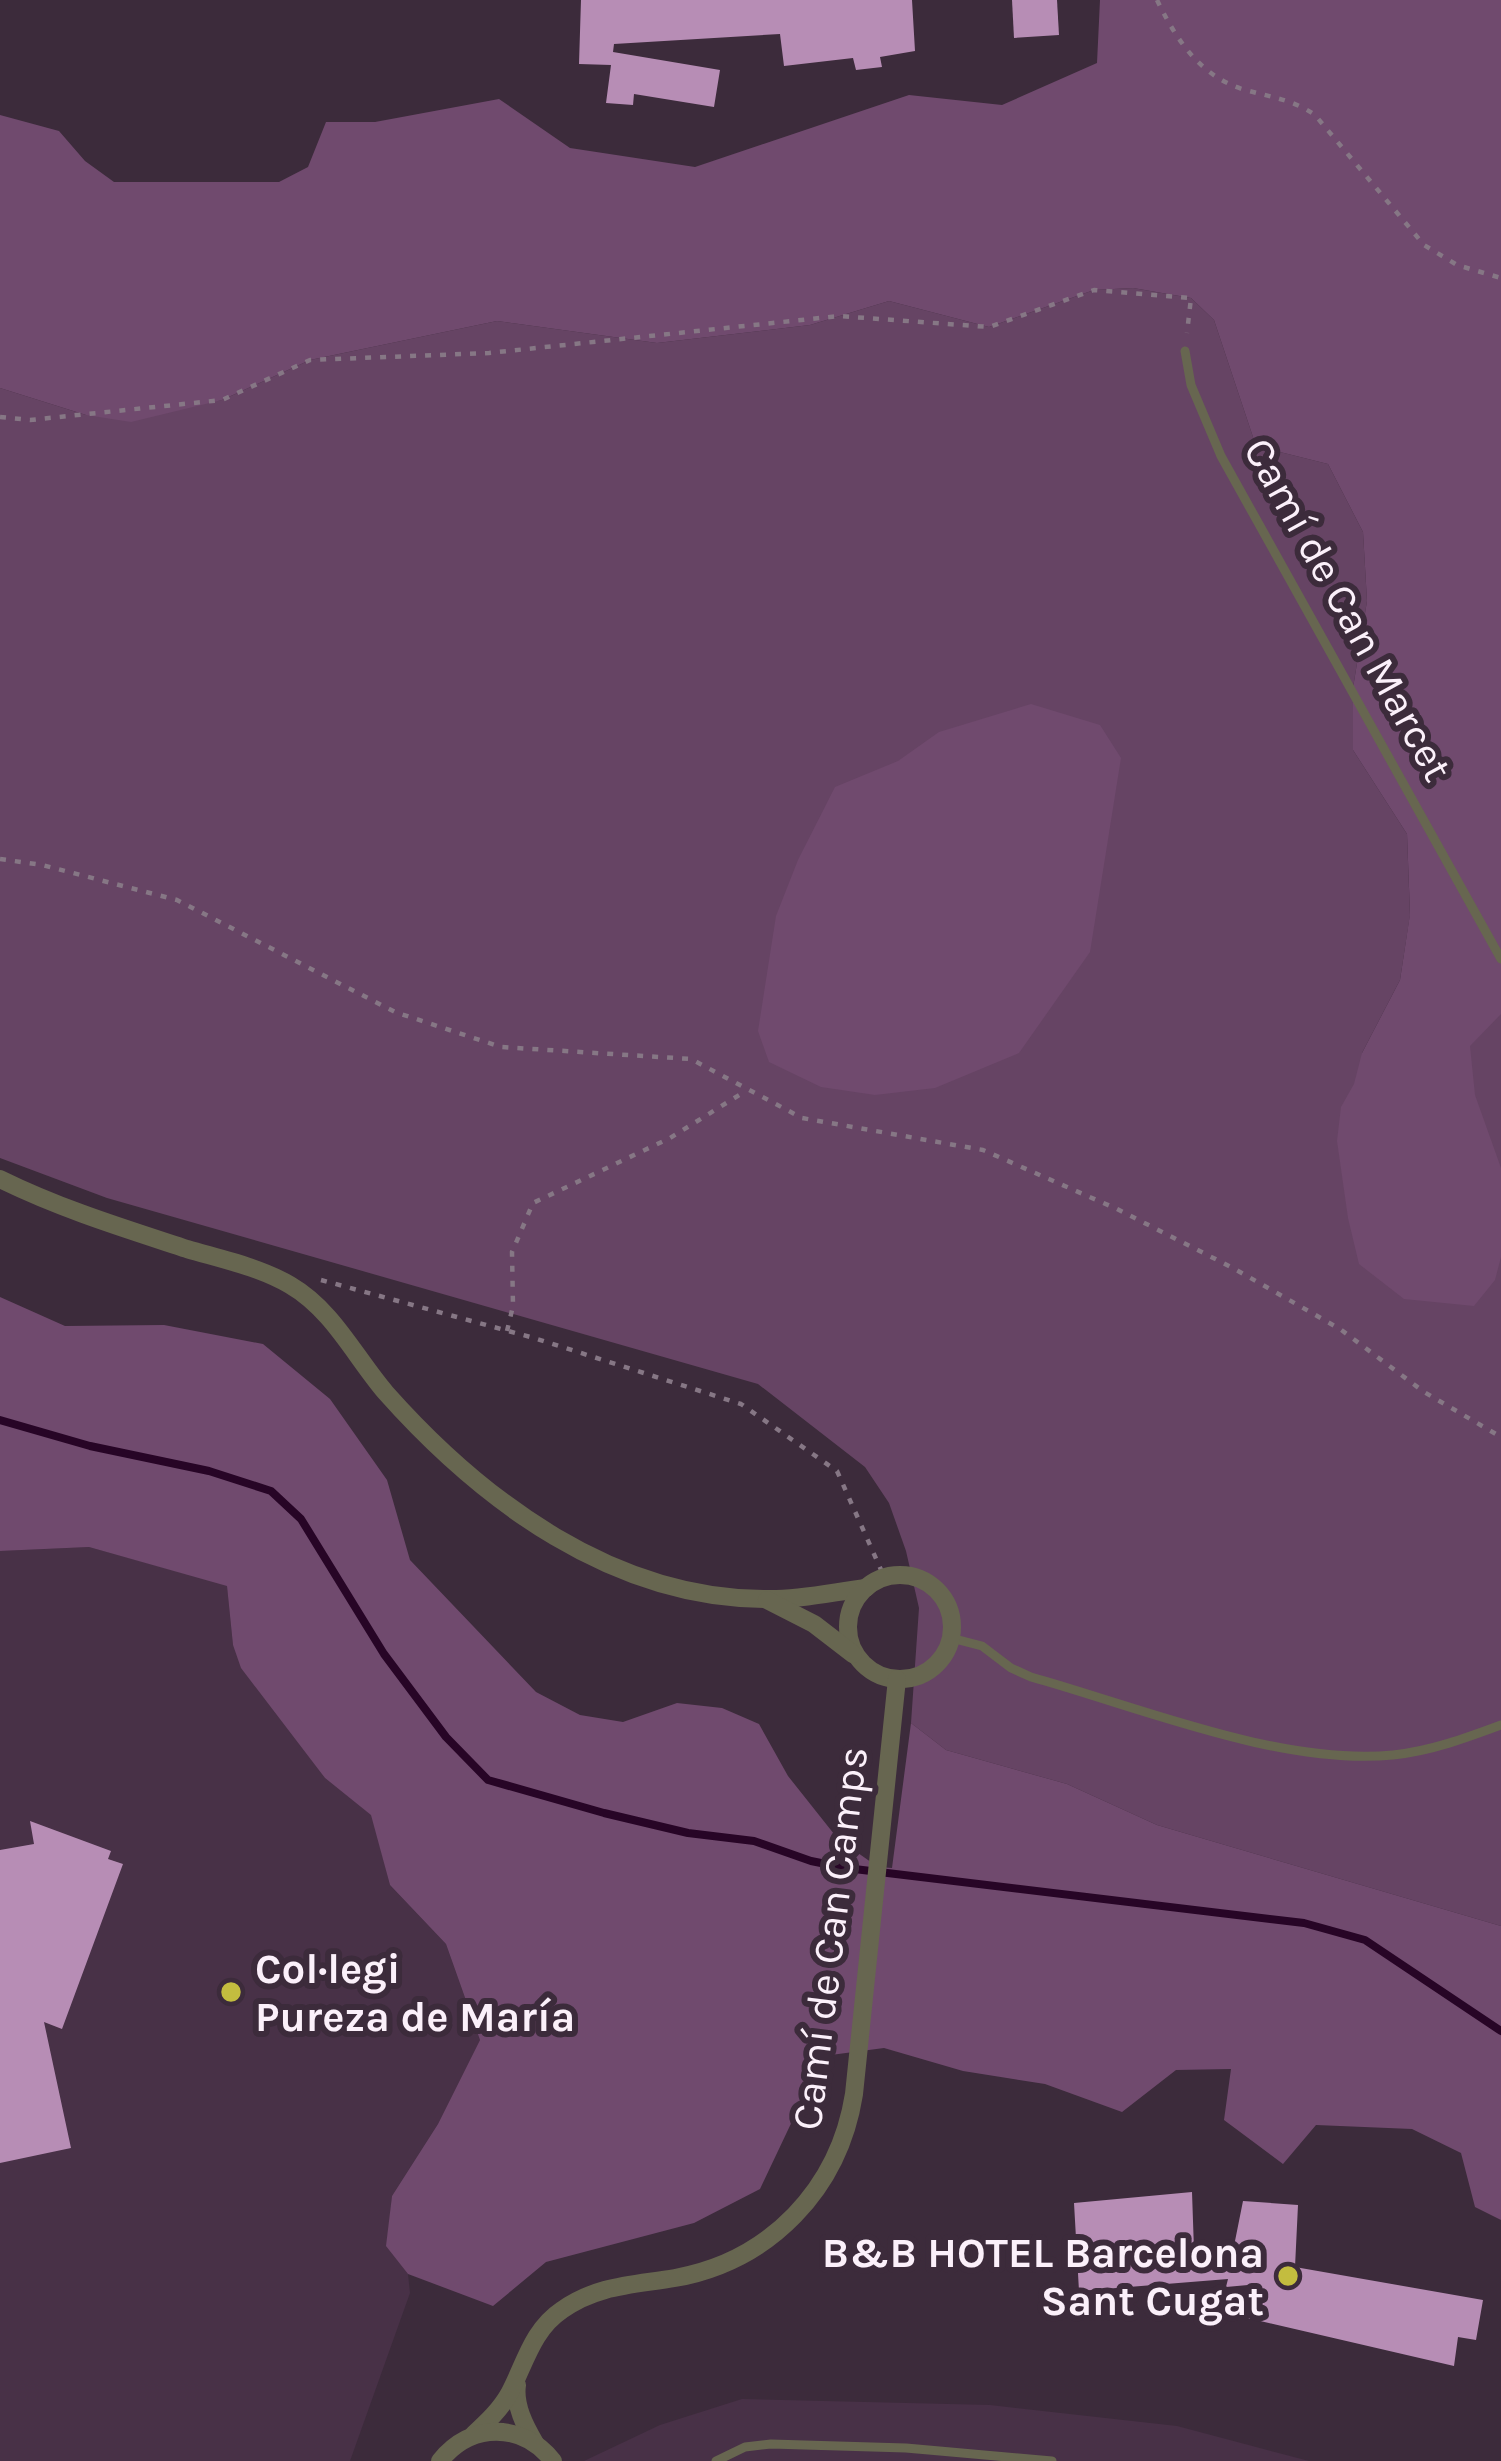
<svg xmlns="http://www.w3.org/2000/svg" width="1501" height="2461" font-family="Karla,sans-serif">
  <rect width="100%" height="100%" fill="#3c2b3b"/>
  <!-- built -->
  <g fill="#483147">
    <path d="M 89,1547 L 227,1585 L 233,1645 L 325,1778 L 372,1815 L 390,1885 L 446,1944 L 480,2040 L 438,2124 L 392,2196 L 387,2246 L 408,2274 L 410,2293 L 350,2461 L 0,2461 L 0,1551 Z"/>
    <path d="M 742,2399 L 990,2405 L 1177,2426 L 1309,2461 L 584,2461 L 660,2425 Z"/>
  </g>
  <!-- green -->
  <path fill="#664464" d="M 1133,288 L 1191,298 L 1214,320 L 1256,446 L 1328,464 L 1363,532 L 1367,601 L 1353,688 L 1353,750 L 1407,834 L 1410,915 L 1400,980 L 1362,1053 L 1428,1066 L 1501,988 L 1501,1926 L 1157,1825 L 1067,1784 L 946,1750 L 911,1723 L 919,1608 L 906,1551 L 889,1503 L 865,1467 L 758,1384 L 107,1198 L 0,1158 L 0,388 L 86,415 L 222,400 L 310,360 L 497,321 L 657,343 L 810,325 L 889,301 L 989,327 L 1094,290 Z"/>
  <!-- forest -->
  <g fill="#704a6e">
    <path d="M 1100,0 L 1501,0 L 1501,1014 L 1470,1046 L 1475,1095 L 1501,1168 L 1501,1257 L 1495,1280 L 1474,1306 L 1404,1299 L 1359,1264 L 1348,1218 L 1337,1141 L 1341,1107 L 1354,1084 L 1362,1053 L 1400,980 L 1410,914 L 1407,834 L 1353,750 L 1353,688 L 1367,601 L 1363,532 L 1328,464 L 1256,446 L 1214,320 L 1191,298 L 1133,288 L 1094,290 L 989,327 L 889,301 L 810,325 L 657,343 L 497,321 L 310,360 L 222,400 L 131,422 L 86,415 L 0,388 L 0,115 L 59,131 L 85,161 L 114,182 L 279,182 L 308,167 L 326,122 L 375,122 L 499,99 L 570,148 L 695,167 L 909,95 L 1002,105 L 1097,63 Z"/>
    <path d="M 1031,704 L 1100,725 L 1121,758 L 1090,952 L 1019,1053 L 935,1088 L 875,1095 L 821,1087 L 769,1062 L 758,1031 L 776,916 L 798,860 L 835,787 L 898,761 L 939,732 Z"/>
    <path d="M 0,1297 L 65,1326 L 164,1325 L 263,1344 L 330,1399 L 387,1480 L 410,1560 L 536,1692 L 580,1715 L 623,1722 L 677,1703 L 722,1708 L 759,1724 L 788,1776 L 838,1839 L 878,1867 L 892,1868 L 911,1723 L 946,1750 L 1067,1784 L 1157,1825 L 1501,1926 L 1501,2220 L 1475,2207 L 1461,2153 L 1412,2129 L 1316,2125 L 1283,2164 L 1224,2120 L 1231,2069 L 1176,2070 L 1122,2112 L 1045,2084 L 963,2071 L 884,2048 L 823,2056 L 760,2189 L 694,2223 L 546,2262 L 493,2306 L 408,2274 L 386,2246 L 392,2196 L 438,2124 L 480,2040 L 446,1944 L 390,1885 L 371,1815 L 325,1778 L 241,1668 L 233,1645 L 227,1586 L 89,1547 L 0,1551 Z"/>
  </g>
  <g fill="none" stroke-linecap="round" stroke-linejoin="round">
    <!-- stream -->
    <path stroke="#270526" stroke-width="8" d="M 0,1420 L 90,1446 L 209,1471 L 271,1491 L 301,1519 L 384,1654 L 446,1737 L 488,1780 L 604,1813 L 688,1833 L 754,1841 L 811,1861 L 846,1868 L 1304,1923 L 1365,1940 L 1501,2031"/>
  </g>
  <!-- building -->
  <g fill="#b78db5">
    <path d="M 581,0 L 912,0 L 915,51 L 880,57 L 882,67 L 856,70 L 853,58 L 784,66 L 780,34 L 614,44 L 613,52 L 720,70 L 714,107 L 634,94 L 633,105 L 606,103 L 611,65 L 579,64 Z"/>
    <path d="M 1012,0 L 1057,0 L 1059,35 L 1014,38 Z"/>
    <path d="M 30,1821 L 111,1851 L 108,1859 L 123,1864 L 62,2029 L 44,2022 L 71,2148 L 0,2163 L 0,1850 L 34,1844 Z"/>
    <path d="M 1192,2192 L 1194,2250 L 1234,2246 L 1243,2201 L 1298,2205 L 1295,2267 L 1483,2300 L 1476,2340 L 1458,2337 L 1454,2366 L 1243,2317 L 1248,2285 L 1226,2287 L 1228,2279 L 1079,2291 L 1074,2203 Z"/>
  </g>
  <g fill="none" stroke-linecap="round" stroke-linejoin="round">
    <!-- path -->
    <g stroke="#867785" stroke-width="4.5" stroke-dasharray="6 9" stroke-linecap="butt">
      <path d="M 1157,0 C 1176,39 1199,75 1242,89 C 1269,97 1292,99 1315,115 L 1424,245 L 1457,265 L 1501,278"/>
      <path d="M 0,417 L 30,420 L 222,400 L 310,360 L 489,353 L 839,316 L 989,327 L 1094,290 L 1191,298 L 1187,333"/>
      <path d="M 0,859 L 42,865 L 177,900 L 395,1012 L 501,1047 L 691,1059 L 802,1118 L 983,1150 L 1117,1209 L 1233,1268 L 1340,1329 L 1424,1392 L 1501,1437"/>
      <path d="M 321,1280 L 534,1338 L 741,1404 L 837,1471 L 882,1572"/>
      <path d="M 507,1331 L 513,1306 L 512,1252 L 533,1203 L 670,1138 L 744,1092"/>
    </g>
    <!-- lane -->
    <g stroke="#676650" stroke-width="9">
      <path d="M 1185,351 L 1191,385 L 1221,456 L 1501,959"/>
      <path d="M 951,1638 L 982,1646 L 1011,1668 L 1031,1677 C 1139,1707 1281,1766 1393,1755 C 1431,1751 1466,1738 1501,1725"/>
      <path d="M 716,2461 L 745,2447 L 771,2444 L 906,2448 L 1052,2461"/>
    </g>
    <!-- street -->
    <g stroke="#676650" stroke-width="18">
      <path d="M 0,1179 C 61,1209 123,1228 187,1249 C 221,1259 259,1267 290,1285 C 333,1310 355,1357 386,1393 C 483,1502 614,1599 766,1599 C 799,1600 833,1592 866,1588"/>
      <circle cx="900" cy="1627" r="52"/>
      <path d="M 767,1600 L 814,1624 L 853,1654"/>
      <path d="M 517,2385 C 514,2405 525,2426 535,2443"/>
      <path d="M 473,2435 C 487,2422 500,2410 509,2394 C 525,2364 532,2330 562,2310 C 597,2285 634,2285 675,2278 C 770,2261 839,2189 854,2094 L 897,1679"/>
      <path d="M 440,2461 C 471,2422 522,2422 553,2461"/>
    </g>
  </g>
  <!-- markers -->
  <g fill="#c3bd3f" stroke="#3c2b3b" stroke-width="4.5">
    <circle cx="231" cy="1992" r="12"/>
    <circle cx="1288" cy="2276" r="12"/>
  </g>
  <g text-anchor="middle" stroke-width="12" stroke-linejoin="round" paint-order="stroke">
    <!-- street labels -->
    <g font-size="42" fill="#fbf0fa" stroke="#3c2b3b">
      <text transform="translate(1349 609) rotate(61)" y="15">Camí de Can Marcet</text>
      <text transform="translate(829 1938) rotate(-83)" y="15">Camí de Can Camps</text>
    </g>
    <!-- poi labels -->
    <g font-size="42" font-weight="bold" fill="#fbf0fa" stroke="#3c2b3b" text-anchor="start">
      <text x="255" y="1983">Col·legi<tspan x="255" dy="48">Pureza de María</tspan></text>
      <text x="1264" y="2267" text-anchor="end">B&amp;B HOTEL Barcelona<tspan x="1264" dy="48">Sant Cugat</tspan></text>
    </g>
  </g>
</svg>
